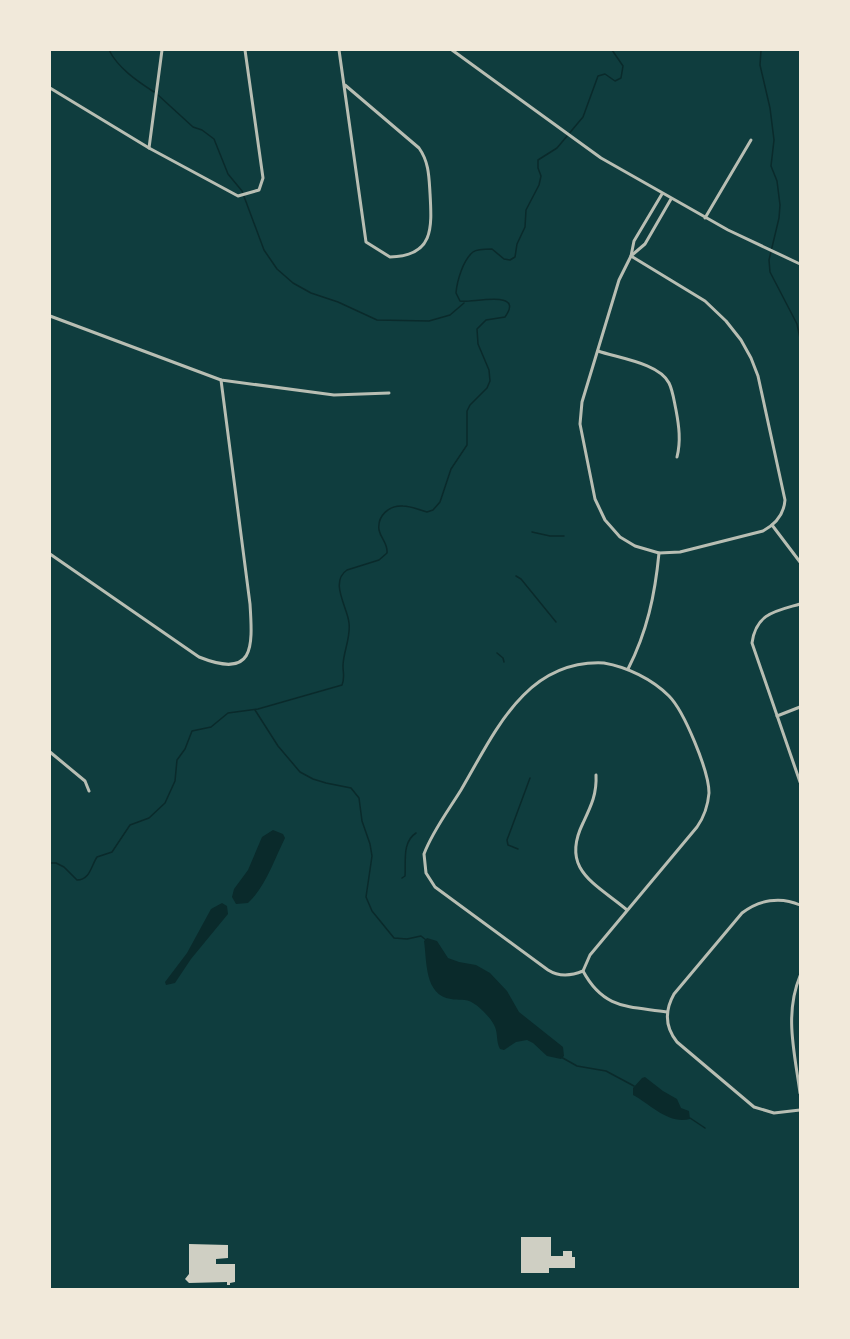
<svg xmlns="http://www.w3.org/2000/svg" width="850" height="1339" font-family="'Public Sans',sans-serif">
  <rect width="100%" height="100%" fill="#0f3d3e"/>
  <!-- water -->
  <g fill="#0a2a2b">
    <path d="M 273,830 L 283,834 L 285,838 C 275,858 265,888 248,903 L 236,904 L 232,897 L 234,889 L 248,870 L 262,837 Z"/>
    <path d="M 222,903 L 227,906 L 228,914 L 191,959 L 175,983 L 166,985 L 165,982 L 187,953 L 211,909 Z"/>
    <path d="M 427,938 L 437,941 L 448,958 L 459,962 L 476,965 L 490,973 L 507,991 L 519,1012 L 563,1047 L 564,1056 L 561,1059 L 547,1056 L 533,1043 L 527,1040 L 516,1042 L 504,1050 L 500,1049 C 496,1042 498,1034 495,1027 C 492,1019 480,1007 473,1003 C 466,998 458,1001 451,999 C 424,995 427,961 424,941 Z"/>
    <path d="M 645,1077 L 663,1091 L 677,1099 L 681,1108 L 689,1111 L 690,1119 C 669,1125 650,1104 633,1095 L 633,1088 L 642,1078 Z"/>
  </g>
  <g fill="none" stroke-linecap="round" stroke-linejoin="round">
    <!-- stream -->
    <g stroke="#0a2a2b" stroke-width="1.5">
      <path d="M 109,50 C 118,68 137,81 154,92"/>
      <path d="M 761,50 L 760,65 L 770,108 L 774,140 L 771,166 L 777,181 L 780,205 L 779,218 L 769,260 L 770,272 L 797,324 L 800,338"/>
      <path d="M 158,95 L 193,127 L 202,130 L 214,139 L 228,174 L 242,191 L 264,250 L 277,269 L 293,283 L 311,293 L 338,302 L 377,320 L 429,321 L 450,315 L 464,303"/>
      <path d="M 532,532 L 550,536 L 564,536"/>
      <path d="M 516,576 L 521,579 L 556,622"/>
      <path d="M 497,653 L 503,658 L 504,662"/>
      <path d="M 255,710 L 278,746 L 300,772 L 313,779 L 326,783 L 351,788 L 359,798 L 362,821 L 370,844 L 372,856 L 366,897 L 372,911 L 394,938 L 407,939 L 421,936 L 426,940"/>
      <path d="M 518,849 L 508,845 L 507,840 L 530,778"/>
      <path d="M 50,863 L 56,863 L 64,867 L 77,880 C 90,880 91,866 97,857 L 112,852 L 130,825 L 149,818 L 165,803 L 175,781 L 177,760 L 185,749 L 192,731 L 211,727 L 228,713 L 258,709 L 342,685 C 345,678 343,673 343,666 C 343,652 351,638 349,623 C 348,608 329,582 347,570 L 379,560 L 387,553 C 388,543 381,539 379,530 C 377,516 389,505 403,506 C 411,506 419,510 427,512 L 433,510 L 440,502 L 451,469 L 467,445 L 467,411 L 470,405 L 487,388 L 490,381 L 489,370 L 478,344 L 477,329 L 486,320 L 505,317 C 526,288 469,304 460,301 L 456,293 C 457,281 463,260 473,252 C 477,249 486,249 492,249 L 504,259 L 510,260 L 515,257 L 517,244 L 525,227 L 526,210 L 539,185 L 541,176 L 538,168 L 538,160 L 557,148 L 583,117 L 598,76 L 605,74 L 615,81 L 621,78 L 623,66 L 612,50"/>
      <path d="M 402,878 L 405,876 C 406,861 402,842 416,833"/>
      <path d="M 561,1057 L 577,1066 L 606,1071 L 634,1086"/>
      <path d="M 690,1118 L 705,1128"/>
    </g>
  </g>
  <!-- building -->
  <g fill="#cfcfc3">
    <path d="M 521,1237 L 551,1237 L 551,1256 L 563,1256 L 563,1251 L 572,1251 L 572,1257 L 575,1257 L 575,1268 L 549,1268 L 549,1273 L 521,1273 Z"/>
    <path d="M 189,1244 L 228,1245 L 228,1258 L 216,1259 L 216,1264 L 235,1264 L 235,1282 L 230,1283 L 230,1285 L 227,1285 L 227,1282 L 189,1283 L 185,1279 L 189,1274 Z"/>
  </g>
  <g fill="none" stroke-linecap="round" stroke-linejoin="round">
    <!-- minor -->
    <g stroke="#b8beb3" stroke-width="3">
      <path d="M 339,50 L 366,242 L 390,257 C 434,256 432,228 430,193 C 429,177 429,162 419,148 L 345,85"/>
      <path d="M 50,88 L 149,148 L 238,196 L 259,190 L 263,178 L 245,50"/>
      <path d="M 149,148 L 162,50"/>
      <path d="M 705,218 L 751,140"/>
      <path d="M 631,256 L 705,301 L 726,321 L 741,340 L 751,358 L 758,376 L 785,500 C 784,514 776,524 763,531 L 680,552 L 659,553 L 635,546 L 620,537 L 605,520 L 595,499 L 580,424 L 582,402 L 619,280 L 631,256 L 645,244 L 671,199"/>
      <path d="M 631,256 L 634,241 L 662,194"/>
      <path d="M 50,316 L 221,380 L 334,395 L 389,393"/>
      <path d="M 598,351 C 618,358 659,363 669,383 C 673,391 674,401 676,410 C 679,426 681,441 677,457"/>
      <path d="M 772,525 L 800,562"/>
      <path d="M 50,554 L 199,657 C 254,679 253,649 250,604 L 221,380"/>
      <path d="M 800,604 C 776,611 756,613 752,643 L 800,782"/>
      <path d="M 604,663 C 627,667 652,679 669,696 C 684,711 709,771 709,793 C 708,805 704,817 697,827 L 590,955 L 583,971 C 571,976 559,977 548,970 L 435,887 L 426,873 L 424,854 C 432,832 448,811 461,790 C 494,734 525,659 604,663 Z"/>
      <path d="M 628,669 C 647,632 655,595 659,553"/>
      <path d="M 777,716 L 800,707"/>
      <path d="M 50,752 L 85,781 L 89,791"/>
      <path d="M 596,775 C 597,794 591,806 583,823 C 560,870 595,883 627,910"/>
      <path d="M 800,905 C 780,896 759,900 742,913 L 674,994 C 665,1010 665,1027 677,1042 L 754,1107 L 774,1113 L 800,1110"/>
      <path d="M 583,971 C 604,1010 629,1006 667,1012"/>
      <path d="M 800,976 C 784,1015 795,1054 800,1093"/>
    </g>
    <!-- tertiary -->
    <path stroke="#b8beb3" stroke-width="3" d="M 452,50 L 601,158 L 728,230 L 800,264"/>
  </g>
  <!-- border -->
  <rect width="850" height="1339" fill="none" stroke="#f1e9da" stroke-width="102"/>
</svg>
